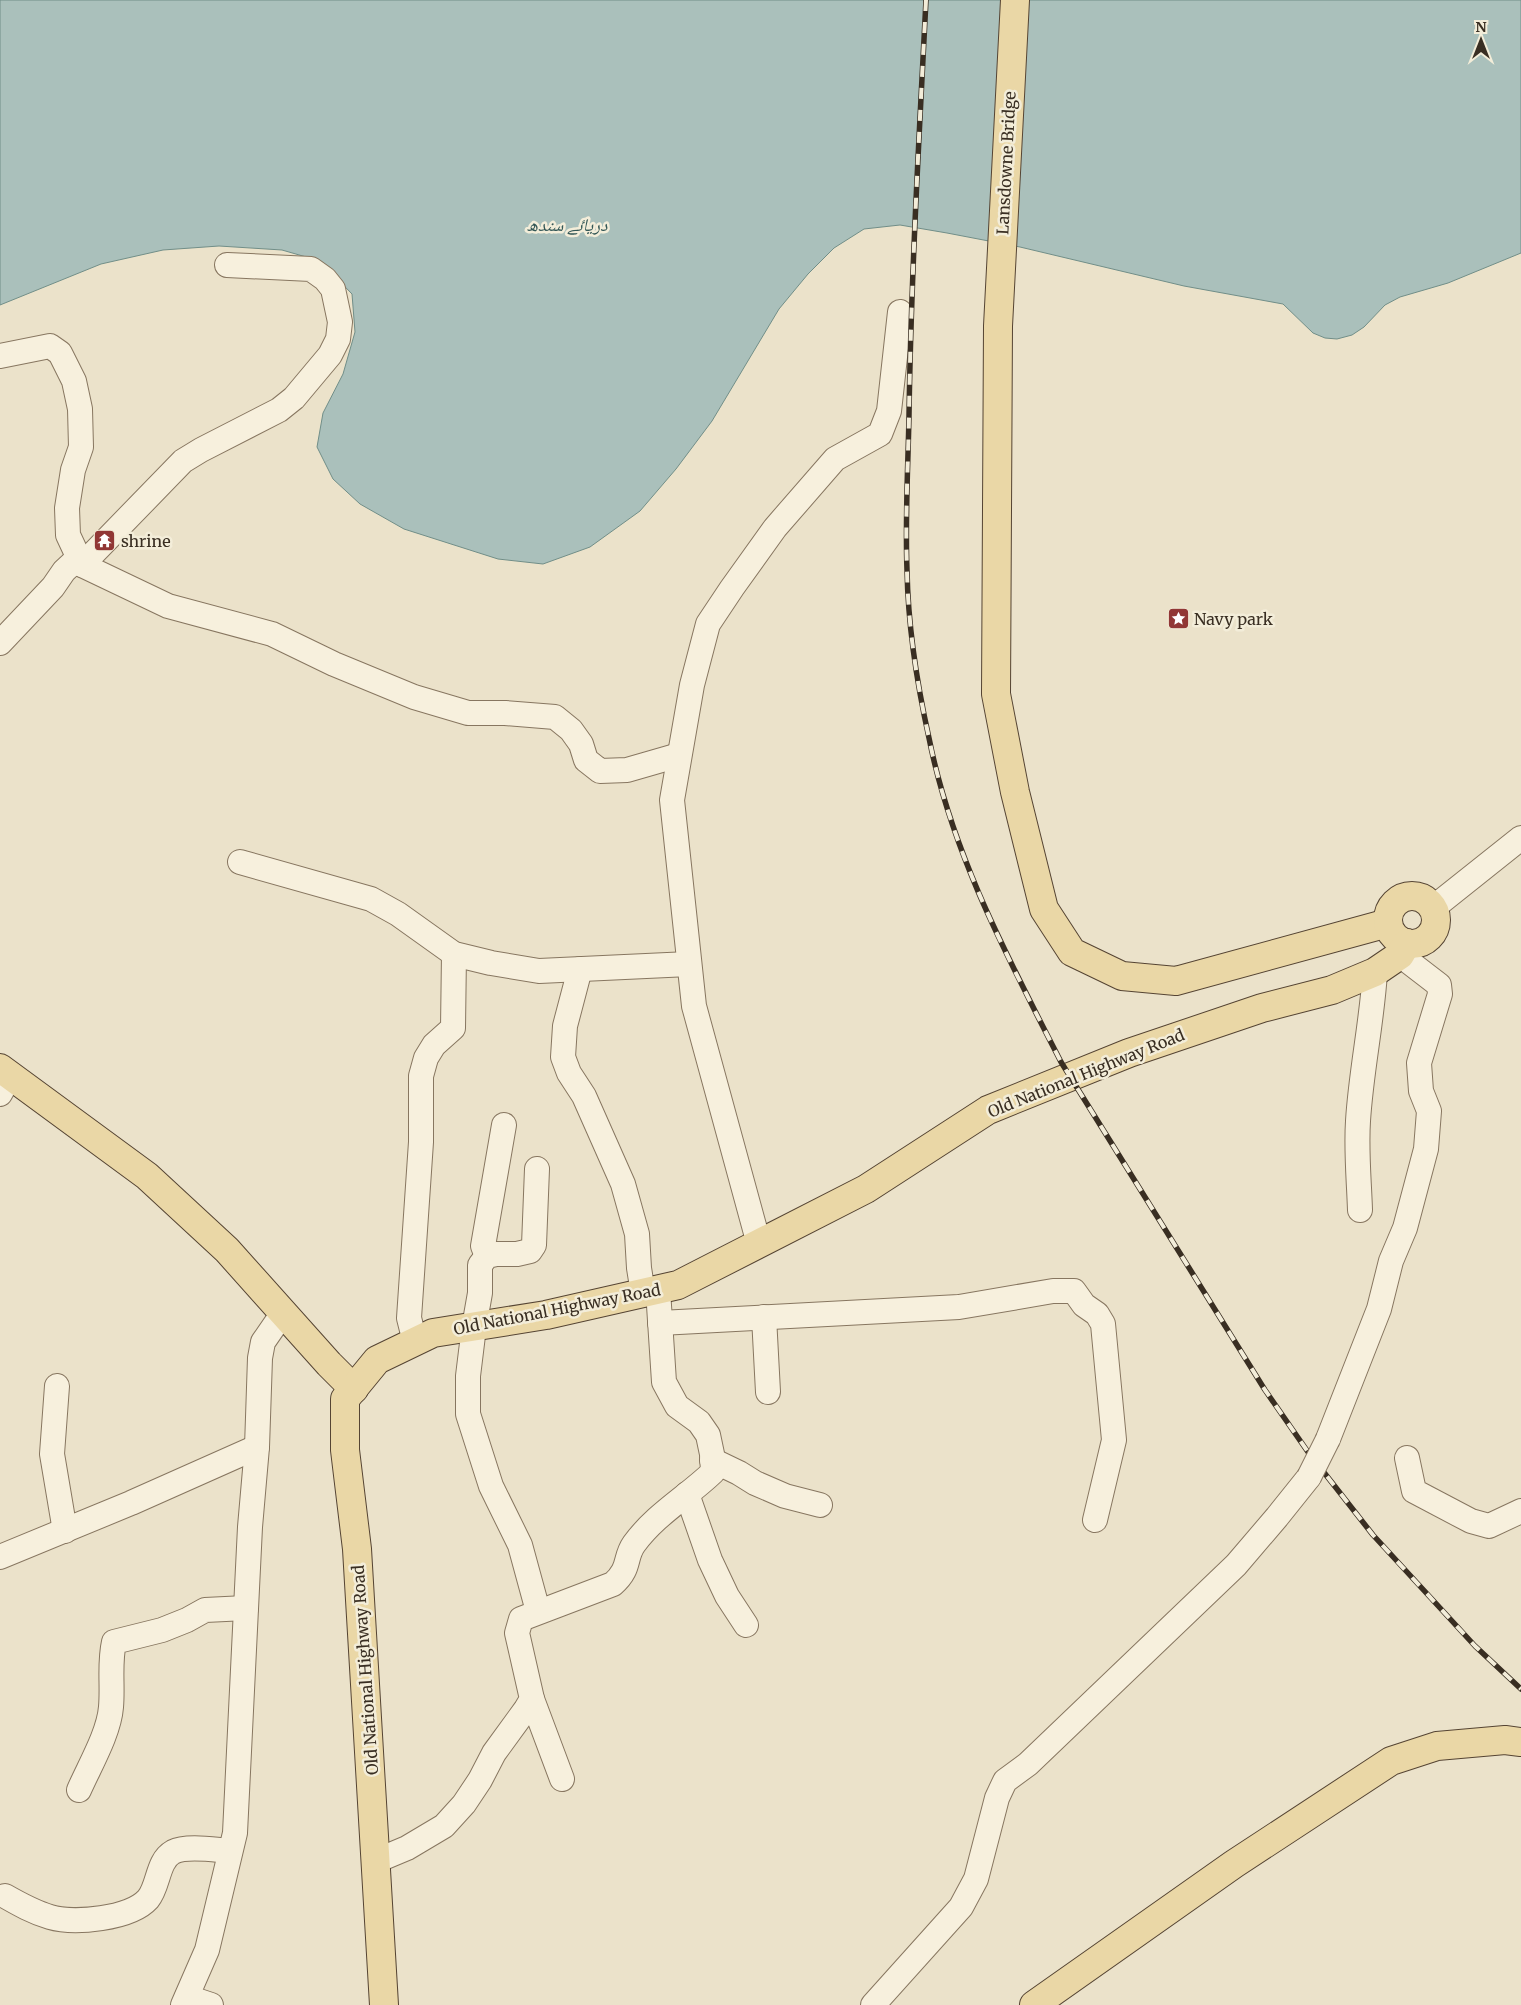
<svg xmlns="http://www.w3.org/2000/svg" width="1521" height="2005" font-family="Merriweather,'Noto Naskh Arabic',serif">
  <rect width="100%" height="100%" fill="#ebe2ca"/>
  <!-- water -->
  <path fill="#aac0bb" stroke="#718e88" d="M 0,0 L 1521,0 L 1521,253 L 1448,283 L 1400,297 L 1385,305 L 1364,327 L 1352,335 L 1337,339 L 1325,338 L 1313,333 L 1283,304 L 1184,286 L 1020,247 L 947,233 L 900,225 L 864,229 L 834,248 L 808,274 L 779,309 L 712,421 L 676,469 L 640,511 L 590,547 L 543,564 L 498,559 L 404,529 L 360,504 L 333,479 L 317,447 L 323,413 L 343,374 L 355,332 L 352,294 L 320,261 L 282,250 L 219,246 L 163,250 L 101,264 L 0,305 Z"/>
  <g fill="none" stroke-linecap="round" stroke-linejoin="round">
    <defs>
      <g id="minor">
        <path d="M 0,356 L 50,346 L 60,353 L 74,381 L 80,409 L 81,447 L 73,470 L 67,508 L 68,535 L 82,565 L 168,606 L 272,634 L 334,664 L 414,697 L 468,713 L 505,713 L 555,717 L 571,730 L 581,744 L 586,760 L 600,771 L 627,770 L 679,755"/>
        <path d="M 82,565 L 183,461 L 201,450 L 279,410 L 294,398 L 330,355 L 338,339 L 340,322 L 333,289 L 325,279 L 311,269 L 227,265"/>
        <path d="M 0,643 L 53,587 L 64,571 L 78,558"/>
        <path d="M 240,862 L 371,899 L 398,914 L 454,954 L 491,963 L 539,971 L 689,964"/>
        <path d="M 1433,908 L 1521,838"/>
        <path d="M 580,969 L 565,1026 L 563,1057 L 569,1073 L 584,1096 L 623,1184 L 637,1234 L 639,1268 L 643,1293"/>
        <path d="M 0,1094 L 10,1076"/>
        <path d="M 537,1169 L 534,1245 L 530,1251 L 517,1254 L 496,1254 L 487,1256 L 480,1265 L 480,1293 L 474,1327 L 468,1376 L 468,1414 L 491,1486 L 520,1545 L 538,1611"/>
        <path d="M 1360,1210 C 1359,1180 1356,1151 1358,1121 C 1361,1071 1372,1022 1375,972"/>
        <path d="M 759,1244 L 694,1006 L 672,800 L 692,685 L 708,624 L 732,588 L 775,528 L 835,459 L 880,434 L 889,411 L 900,312"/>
        <path d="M 487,1256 L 483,1246 L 504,1125"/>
        <path d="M 764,1317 L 768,1392"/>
        <path d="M 660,1323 L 959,1307 L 1053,1291 L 1074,1291 L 1084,1305 L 1097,1314 L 1103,1324 L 1114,1440 L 1095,1520"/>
        <path d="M 415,1342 L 409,1318 L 421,1142 L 421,1076 L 426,1058 L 434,1045 L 453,1028 L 454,954"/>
        <path d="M 57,1386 L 52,1454 L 65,1531"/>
        <path d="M 1328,1439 L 1379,1309 L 1391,1261 L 1405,1228 L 1426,1149 L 1429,1111 L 1421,1091 L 1419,1063 L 1440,994 L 1439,985 L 1400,955"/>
        <path d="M 1407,1458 L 1414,1491 L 1471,1521 L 1489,1526 L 1521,1511"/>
        <path d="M 712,1460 L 739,1473 L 755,1483 L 785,1496 L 820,1505"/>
        <path d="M 687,1494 L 710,1560 L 727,1596 L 746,1625"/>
        <path d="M 0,1557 L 131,1503 L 257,1447"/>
        <path d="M 532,1699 L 562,1779"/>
        <path d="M 79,1790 C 90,1765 109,1733 111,1707 C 113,1685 109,1664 114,1642 L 162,1630 L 187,1620 L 205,1610 L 246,1608"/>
        <path d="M 376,1861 L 407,1848 L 444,1826 L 464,1804 L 480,1780 L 494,1753 L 526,1709 L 532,1699 L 517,1633 L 521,1619 L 613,1584 C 631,1568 624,1558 634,1544 C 656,1514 687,1497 713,1472 L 712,1454 L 708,1435 L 699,1422 L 677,1406 L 664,1382 L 658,1290"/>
        <path d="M 5,1896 C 19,1904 33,1912 50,1917 C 74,1924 130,1919 148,1899 C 159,1886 157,1861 173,1852 C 187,1845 215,1850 230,1851"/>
        <path d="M 187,1997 L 211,2005"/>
        <path d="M 183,2005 L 207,1950 L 235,1833 L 250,1527 L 257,1447 L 260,1358 L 263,1342 L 283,1313"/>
        <path d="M 873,2005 L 961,1907 L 976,1879 L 997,1798 L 1005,1781 L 1028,1764 L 1236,1565 L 1277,1517 L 1309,1477"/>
      </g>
      <g id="major">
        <path d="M 1015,0 L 998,326 L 996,694 L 1015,792 L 1044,909 L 1072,952 L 1122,976 L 1176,981 L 1388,923"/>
        <circle cx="1412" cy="920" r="24"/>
        <path d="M 0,1068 L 147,1176 L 227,1250 L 329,1364 L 354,1389"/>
        <path d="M 384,2005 L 357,1549 L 345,1450 L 345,1399 L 377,1360 L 433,1333 L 546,1315 L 678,1285 L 866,1189 L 988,1110 L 1129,1053 L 1262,1008 L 1332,990 L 1375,972 L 1400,955 L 1407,943"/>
        <path d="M 1034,2005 L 1234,1864 L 1391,1761 L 1437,1746 L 1505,1740 L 1521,1742"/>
      </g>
    </defs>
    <!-- minor casing -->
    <use href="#minor" stroke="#877660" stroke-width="26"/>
    <!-- major casing -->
    <use href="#major" stroke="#543" stroke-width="30"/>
    <!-- minor -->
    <use href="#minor" stroke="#f7f0dd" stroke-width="24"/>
    <!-- major -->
    <use href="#major" stroke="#ead7a6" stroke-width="28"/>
    <defs>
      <path id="rail" d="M 926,0 C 919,139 911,278 909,416 C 908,467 905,519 907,570 C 908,626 917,684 929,738 C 952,854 1008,958 1061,1062 L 1265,1390 L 1308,1452 L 1373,1535 L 1475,1646 L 1521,1689"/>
    </defs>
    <!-- rail casing -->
    <use href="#rail" stroke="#392e22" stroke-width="5.5"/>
    <!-- rail -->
    <use href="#rail" stroke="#f3edd9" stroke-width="4" stroke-dasharray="11" stroke-linecap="butt"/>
    <defs>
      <path id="minor-bridge" d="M 1309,1477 L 1328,1439"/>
    </defs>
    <!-- minor-bridge casing -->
    <use href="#minor-bridge" stroke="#877660" stroke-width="26" stroke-linecap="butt"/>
    <!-- minor-bridge -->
    <use href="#minor-bridge" stroke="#f7f0dd" stroke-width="24"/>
  </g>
  <!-- icons -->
  <defs>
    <symbol id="temple-square" viewBox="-11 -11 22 22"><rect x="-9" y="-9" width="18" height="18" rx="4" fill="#913735" stroke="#f3edd9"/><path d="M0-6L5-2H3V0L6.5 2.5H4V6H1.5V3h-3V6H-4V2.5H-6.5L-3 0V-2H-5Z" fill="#fff"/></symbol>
    <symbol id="sight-square" viewBox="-11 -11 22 22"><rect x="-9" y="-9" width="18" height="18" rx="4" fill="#913735" stroke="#f3edd9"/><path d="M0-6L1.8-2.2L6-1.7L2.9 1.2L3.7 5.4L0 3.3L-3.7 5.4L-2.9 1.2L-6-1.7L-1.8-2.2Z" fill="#fff"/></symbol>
  </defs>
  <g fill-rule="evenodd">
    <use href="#temple-square" x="92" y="528" width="25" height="25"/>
    <use href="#sight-square" x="1166" y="606" width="25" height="25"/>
  </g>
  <g text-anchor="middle" stroke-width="5" stroke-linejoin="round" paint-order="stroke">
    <!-- street labels -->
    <g font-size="16" fill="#392e22" stroke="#f3edd9">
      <text transform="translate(1006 163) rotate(-87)" y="6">Lansdowne Bridge</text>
      <text transform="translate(1086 1073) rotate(-22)" y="6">Old National Highway Road</text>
      <text transform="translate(557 1309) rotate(-11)" y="6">Old National Highway Road</text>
      <text transform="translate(365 1670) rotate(-94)" y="6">Old National Highway Road</text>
    </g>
    <!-- poi labels -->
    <g font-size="16" fill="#392e22" stroke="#f3edd9" text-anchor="start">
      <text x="121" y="547">shrine</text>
      <text x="1194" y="625">Navy park</text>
    </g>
    <!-- water labels -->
    <g font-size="18" font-style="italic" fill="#335756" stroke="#f3edd9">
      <text x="567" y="231">دریائے سندھ</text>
    </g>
  </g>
  <!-- north arrow -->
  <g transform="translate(1481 40)" stroke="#f3edd9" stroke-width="4" paint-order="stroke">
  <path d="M0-4L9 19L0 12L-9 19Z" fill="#392e22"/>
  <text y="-8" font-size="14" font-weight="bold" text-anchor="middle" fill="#392e22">N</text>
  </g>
</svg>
